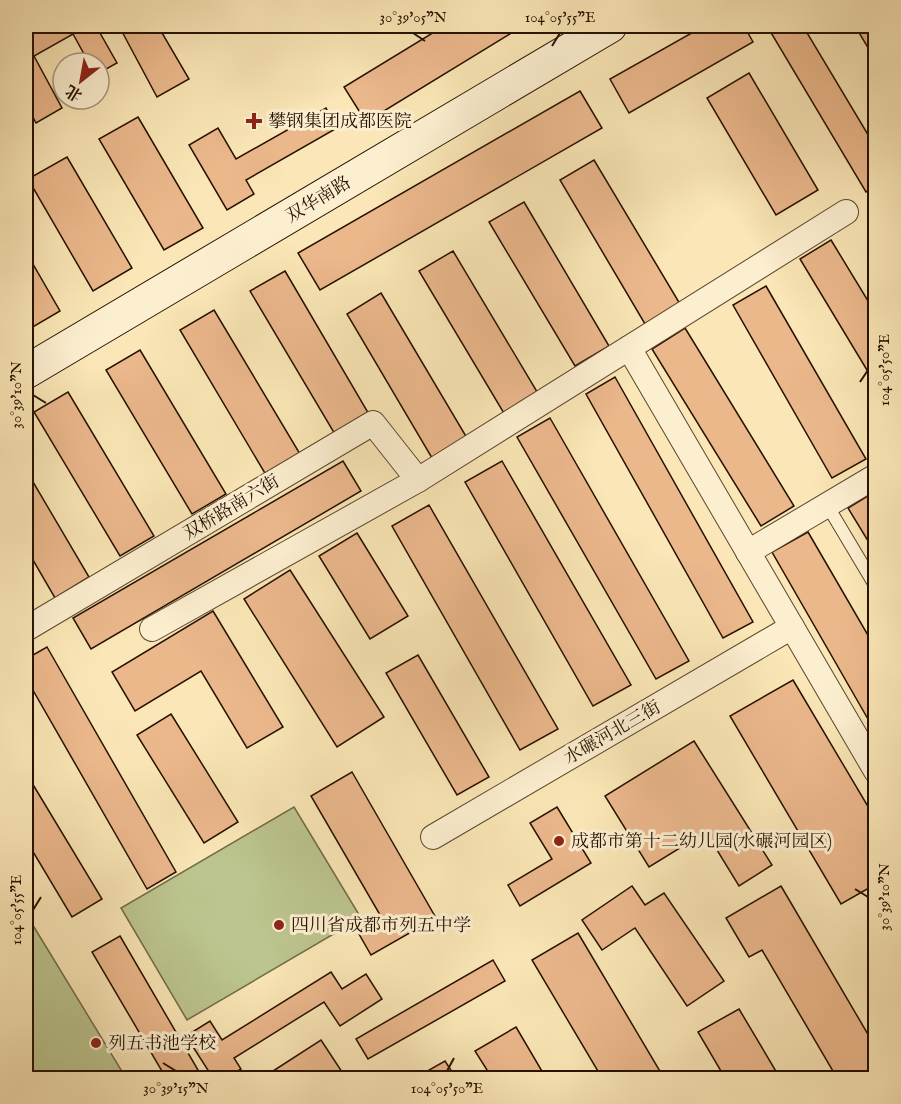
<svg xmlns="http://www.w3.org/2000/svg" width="901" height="1104" font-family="'IM FELL English','Noto Serif SC',serif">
  <rect width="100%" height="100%" fill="#fae6b6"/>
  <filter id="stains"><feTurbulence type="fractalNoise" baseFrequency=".00333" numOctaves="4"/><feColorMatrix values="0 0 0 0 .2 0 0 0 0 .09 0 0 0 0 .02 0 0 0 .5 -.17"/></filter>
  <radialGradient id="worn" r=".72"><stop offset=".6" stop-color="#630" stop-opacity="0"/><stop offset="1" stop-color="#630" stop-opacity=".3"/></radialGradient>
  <!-- green -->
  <g fill="#bcc58f" stroke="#716b48" stroke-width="1.5">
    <path d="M 294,807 L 361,918 L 187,1020 L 121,908 Z"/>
    <path d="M 34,927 L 126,1078 L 26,1078 L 26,933 Z"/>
  </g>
  <!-- building -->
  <g fill="#ebb88c" stroke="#261100" stroke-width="1.5">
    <path d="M 26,26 L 30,33 L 43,26 L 96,26 L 117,63 L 99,73 L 99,63 L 89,63 L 73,34 L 34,56 L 62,108 L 36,123 L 26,104 Z"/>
    <path d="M 119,26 L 158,26 L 189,79 L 157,97 Z"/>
    <path d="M 444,26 L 523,26 L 366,122 L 344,87 Z"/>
    <path d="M 704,26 L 744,26 L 753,42 L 629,113 L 610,79 Z"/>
    <path d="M 767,26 L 803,26 L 876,148 L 876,186 L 866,192 Z"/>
    <path d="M 855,26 L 876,26 L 876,61 Z"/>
    <path d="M 749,73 L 818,190 L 776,215 L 707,98 Z"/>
    <path d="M 580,91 L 602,128 L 320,290 L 298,253 Z"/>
    <path d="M 326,108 L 337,128 L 246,180 L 254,194 L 227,210 L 189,145 L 218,128 L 236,159 Z"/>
    <path d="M 138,117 L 203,228 L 164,250 L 99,139 Z"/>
    <path d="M 67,157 L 132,268 L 93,291 L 28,179 Z"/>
    <path d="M 594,160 L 680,304 L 645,324 L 560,180 Z"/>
    <path d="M 524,202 L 609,346 L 575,366 L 489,222 Z"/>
    <path d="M 831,240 L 876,314 L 876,385 L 800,259 Z"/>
    <path d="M 453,251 L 539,395 L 505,415 L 419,271 Z"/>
    <path d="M 26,252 L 60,311 L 26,331 Z"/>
    <path d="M 285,271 L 370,416 L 336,436 L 250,291 Z"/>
    <path d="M 766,286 L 866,459 L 832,478 L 733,305 Z"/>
    <path d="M 381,293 L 467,438 L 432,458 L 347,314 Z"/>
    <path d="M 214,310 L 300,454 L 266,475 L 180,330 Z"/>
    <path d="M 685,328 L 794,506 L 761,526 L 652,349 Z"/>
    <path d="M 140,350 L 226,494 L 192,514 L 106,370 Z"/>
    <path d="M 615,377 L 753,622 L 723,638 L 586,394 Z"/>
    <path d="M 68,392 L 154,536 L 120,556 L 34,412 Z"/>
    <path d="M 550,418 L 689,661 L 656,679 L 517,437 Z"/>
    <path d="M 343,461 L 361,491 L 91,649 L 73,618 Z"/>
    <path d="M 502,461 L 631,685 L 593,706 L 465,482 Z"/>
    <path d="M 26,470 L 89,577 L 55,598 L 26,548 Z"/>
    <path d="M 876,491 L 876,554 L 848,508 Z"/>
    <path d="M 429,505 L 558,729 L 520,750 L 392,526 Z"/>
    <path d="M 808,532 L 876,649 L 876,733 L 772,552 Z"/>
    <path d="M 357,533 L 408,616 L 370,639 L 319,556 Z"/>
    <path d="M 290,570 L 384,717 L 337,747 L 244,599 Z"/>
    <path d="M 213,611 L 283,727 L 247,748 L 201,671 L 135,711 L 112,672 Z"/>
    <path d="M 47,647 L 176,872 L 147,889 L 26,678 L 26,659 Z"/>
    <path d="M 418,655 L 489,777 L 457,795 L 386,673 Z"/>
    <path d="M 793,680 L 876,820 L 876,884 L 841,904 L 730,716 Z"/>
    <path d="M 171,714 L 238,822 L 204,843 L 137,735 Z"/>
    <path d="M 694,741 L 772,865 L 739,886 L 706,832 L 649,867 L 605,796 Z"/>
    <path d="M 352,772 L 436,918 L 371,955 L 359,934 L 383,920 L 311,796 Z"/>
    <path d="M 26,773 L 102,899 L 72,917 L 26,840 Z"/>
    <path d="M 557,807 L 591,863 L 520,906 L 508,885 L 552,859 L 530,823 Z"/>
    <path d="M 632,886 L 645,905 L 664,893 L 724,981 L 687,1006 L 635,928 L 602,950 L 582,920 Z"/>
    <path d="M 781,886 L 876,1048 L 876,1078 L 837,1078 L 762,950 L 749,957 L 726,918 Z"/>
    <path d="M 578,933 L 664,1078 L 602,1078 L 532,960 Z"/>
    <path d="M 120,936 L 198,1070 L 183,1078 L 166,1078 L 92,952 Z"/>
    <path d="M 493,960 L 505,981 L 368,1059 L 356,1039 Z"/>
    <path d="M 331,972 L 342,989 L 366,974 L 382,999 L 340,1026 L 324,1002 L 234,1058 L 241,1069 L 227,1078 L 213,1078 L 186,1036 L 210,1021 L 222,1040 Z"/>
    <path d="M 739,1009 L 780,1078 L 725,1078 L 698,1032 Z"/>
    <path d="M 516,1027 L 546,1078 L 492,1078 L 475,1051 Z"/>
    <path d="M 321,1040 L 346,1078 L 278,1078 L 273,1071 Z"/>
    <path d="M 445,1061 L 456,1078 L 415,1078 Z"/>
  </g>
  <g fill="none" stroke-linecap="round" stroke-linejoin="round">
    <defs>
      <path id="lane" d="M 827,505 L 876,587"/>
      <g id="street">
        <path d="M 629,348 L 876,771"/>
        <path d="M 748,552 L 876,476"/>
        <path d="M 26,629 L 373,423 L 418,480"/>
        <path d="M 152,629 L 418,480 L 846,212"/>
        <path d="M 433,837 L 792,627"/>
      </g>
      <path id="secondary" d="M 26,372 L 610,26"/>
    </defs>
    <!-- lane casing -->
    <use href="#lane" stroke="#5b462e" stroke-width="14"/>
    <!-- street casing -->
    <use href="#street" stroke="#5b462e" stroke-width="26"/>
    <!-- secondary casing -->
    <use href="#secondary" stroke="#261100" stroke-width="35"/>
    <!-- lane -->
    <use href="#lane" stroke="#fcefd0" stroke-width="12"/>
    <!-- street -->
    <use href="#street" stroke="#fcefd0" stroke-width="24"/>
    <!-- secondary -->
    <use href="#secondary" stroke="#fcefd0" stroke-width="33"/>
  </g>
  <!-- ticks -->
  <path fill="none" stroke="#261100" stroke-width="2" d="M 413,33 L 425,41M 552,46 L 560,33M 860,382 L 868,370M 33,395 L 46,403M 855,889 L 868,897M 33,910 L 41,897M 163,1063 L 176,1071M 447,1071 L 454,1058"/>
  <!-- markers -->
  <g fill="#8f2418" stroke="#fcefd0" stroke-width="2">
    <path d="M251 112h6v6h6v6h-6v6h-6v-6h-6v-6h6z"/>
    <circle cx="559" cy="841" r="6"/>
    <circle cx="279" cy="925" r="6"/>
    <circle cx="96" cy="1043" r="6"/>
  </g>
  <g text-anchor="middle" stroke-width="6" stroke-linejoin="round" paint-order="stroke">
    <!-- poi labels -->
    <g font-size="18" fill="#261100" stroke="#fcefd0" text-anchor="start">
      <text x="268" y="127">攀钢集团成都医院</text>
      <text x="571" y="847">成都市第十二幼儿园(水碾河园区)</text>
      <text x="291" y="931">四川省成都市列五中学</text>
      <text x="108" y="1049">列五书池学校</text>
    </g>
    <!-- street labels -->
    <g font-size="18" fill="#261100" stroke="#fcefd0">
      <text transform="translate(318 199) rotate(-31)" y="6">双华南路</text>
      <text transform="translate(231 507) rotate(-31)" y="6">双桥路南六街</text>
      <text transform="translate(612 732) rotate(-30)" y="6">水碾河北三街</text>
    </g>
  </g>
  <!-- margin -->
  <rect width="901" height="1104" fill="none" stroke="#fae6b6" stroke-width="66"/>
  <!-- north arrow -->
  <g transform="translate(81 81) rotate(211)"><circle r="28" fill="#fcefd0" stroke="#a6967d" stroke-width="1.5"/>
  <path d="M0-4.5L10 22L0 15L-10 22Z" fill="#8f2418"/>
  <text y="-9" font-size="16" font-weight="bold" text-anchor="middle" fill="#261100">北</text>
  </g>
  <rect x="33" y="33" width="835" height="1038" fill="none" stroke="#261100" stroke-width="2"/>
  <g font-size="15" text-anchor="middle" fill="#261100">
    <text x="413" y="22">30°39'05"N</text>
    <text x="560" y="22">104°05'55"E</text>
    <text transform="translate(884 370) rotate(-90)" y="5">104°05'50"E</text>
    <text transform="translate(16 395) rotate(-90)" y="5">30°39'10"N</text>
    <text transform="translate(884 897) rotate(-90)" y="5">30°39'10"N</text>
    <text transform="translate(16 910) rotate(-90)" y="5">104°05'55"E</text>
    <text x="176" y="1093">30°39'15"N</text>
    <text x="447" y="1093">104°05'50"E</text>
  </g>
  <rect width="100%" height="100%" filter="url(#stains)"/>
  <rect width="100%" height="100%" fill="url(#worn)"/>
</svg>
